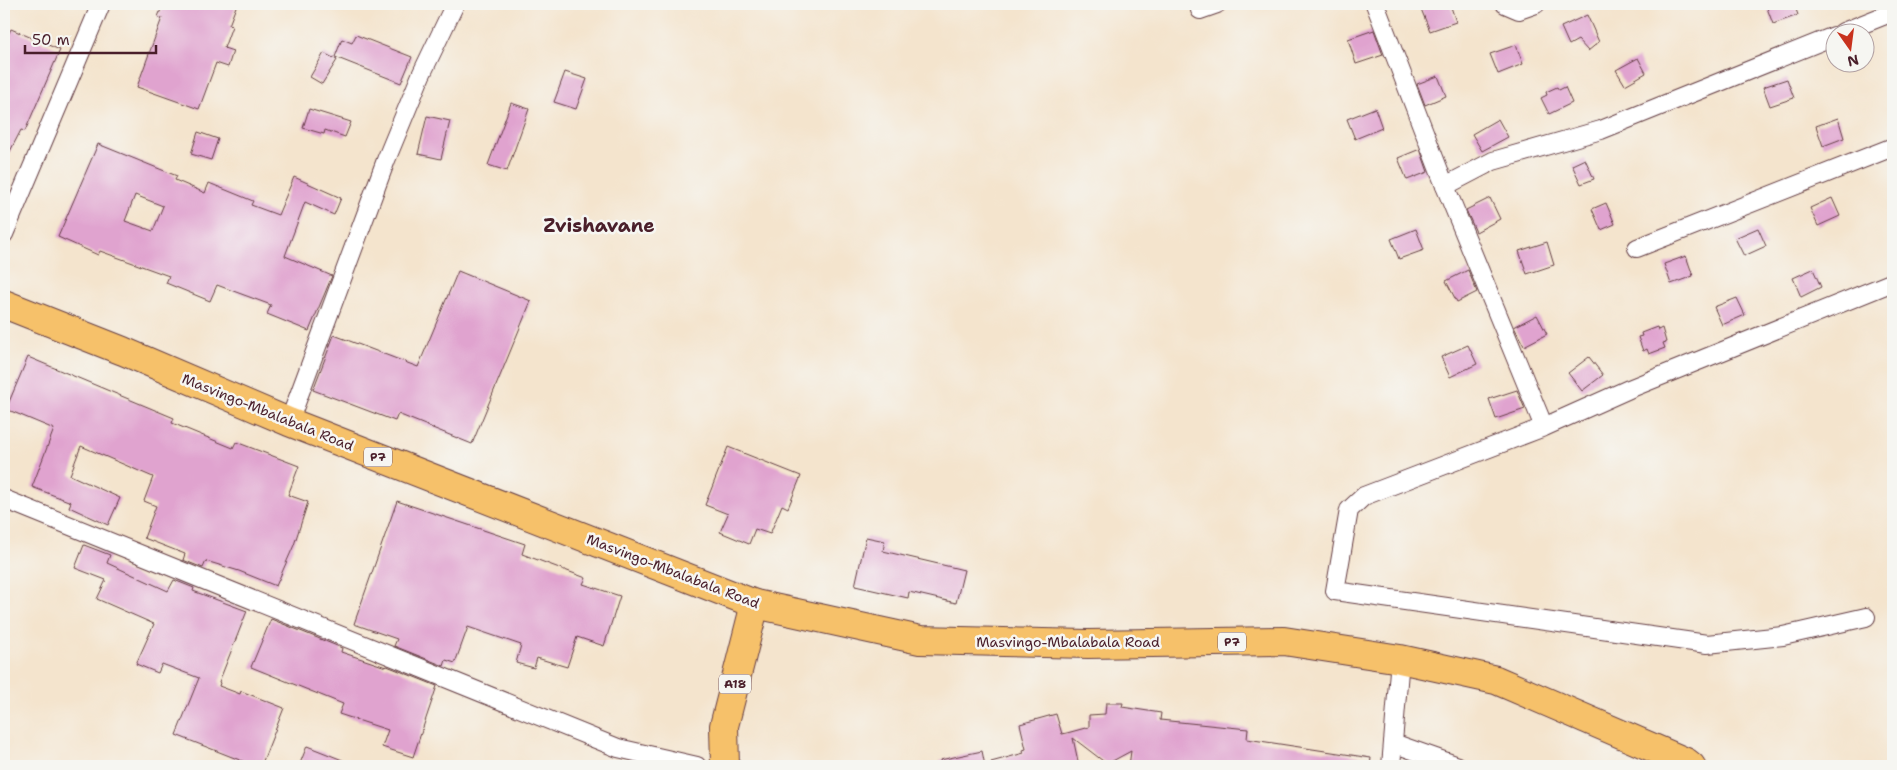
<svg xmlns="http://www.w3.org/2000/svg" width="1897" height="770" font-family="'Shantell Sans',sans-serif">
  <rect width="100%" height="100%" fill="#f6f6f2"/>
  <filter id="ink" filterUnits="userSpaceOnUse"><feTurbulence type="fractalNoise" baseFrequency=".02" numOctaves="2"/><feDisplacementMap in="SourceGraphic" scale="10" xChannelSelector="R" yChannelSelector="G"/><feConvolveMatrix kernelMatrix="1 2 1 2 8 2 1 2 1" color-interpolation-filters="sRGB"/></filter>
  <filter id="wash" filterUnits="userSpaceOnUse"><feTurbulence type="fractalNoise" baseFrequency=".0096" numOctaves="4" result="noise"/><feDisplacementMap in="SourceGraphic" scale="20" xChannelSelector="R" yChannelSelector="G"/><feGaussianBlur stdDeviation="1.12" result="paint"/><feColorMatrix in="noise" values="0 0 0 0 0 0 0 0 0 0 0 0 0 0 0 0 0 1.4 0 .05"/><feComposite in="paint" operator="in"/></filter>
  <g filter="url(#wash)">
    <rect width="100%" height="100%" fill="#f4e4cd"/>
    <g id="blocks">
      <!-- building -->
      <g fill="#e0a3cf" fill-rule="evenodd">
        <path d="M 163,4 L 237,4 L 229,25 L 232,26 L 224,48 L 233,51 L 228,67 L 216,63 L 199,109 L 137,87 L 162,18 L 158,17 Z"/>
        <path d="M 1435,4 L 1450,4 L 1456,22 L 1430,31 L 1421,9 Z"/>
        <path d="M 1779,4 L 1794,4 L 1798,15 L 1773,24 L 1767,8 Z"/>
        <path d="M 1587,15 L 1599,42 L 1588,51 L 1578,40 L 1569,45 L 1561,27 Z"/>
        <path d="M 4,29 L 9,33 L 11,29 L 60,50 L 25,131 L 21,130 L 4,163 Z"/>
        <path d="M 1374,30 L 1383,55 L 1356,64 L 1348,39 Z"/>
        <path d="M 356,35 L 412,57 L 401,83 L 335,57 L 342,39 L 352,43 Z"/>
        <path d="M 1516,45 L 1523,64 L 1498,74 L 1490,54 Z"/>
        <path d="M 324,53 L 337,60 L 322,84 L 310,77 Z"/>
        <path d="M 1638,58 L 1646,73 L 1625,85 L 1616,70 Z"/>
        <path d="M 565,72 L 587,79 L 576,109 L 554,102 Z"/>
        <path d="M 1438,76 L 1446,96 L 1425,105 L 1417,84 Z"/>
        <path d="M 1787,79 L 1794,98 L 1770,106 L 1763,87 Z"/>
        <path d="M 1557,87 L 1559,90 L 1565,87 L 1572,103 L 1549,114 L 1541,98 L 1547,95 L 1546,92 Z"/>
        <path d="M 511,103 L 529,109 L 507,171 L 488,165 Z"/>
        <path d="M 1375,108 L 1382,128 L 1355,139 L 1347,119 Z"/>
        <path d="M 309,109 L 351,122 L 345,137 L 325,130 L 324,134 L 303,128 Z"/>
        <path d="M 427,116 L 450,121 L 441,159 L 418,154 Z"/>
        <path d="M 1838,118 L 1844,138 L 1823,146 L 1816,126 Z"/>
        <path d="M 1498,119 L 1508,137 L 1482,151 L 1472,134 Z"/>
        <path d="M 198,132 L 218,139 L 211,160 L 191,154 Z"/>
        <path d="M 98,144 L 177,176 L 175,180 L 205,193 L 209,183 L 253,201 L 251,205 L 278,215 L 294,177 L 341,198 L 334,215 L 305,202 L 285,256 L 332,276 L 309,331 L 267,314 L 271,305 L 217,285 L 210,301 L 166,283 L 169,276 L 100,251 L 98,255 L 58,237 ZM 135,195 L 163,206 L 153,231 L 125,221 Z"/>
        <path d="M 1420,149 L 1428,172 L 1407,180 L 1398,158 Z"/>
        <path d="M 1585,159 L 1594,179 L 1581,184 L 1572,165 Z"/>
        <path d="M 1490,198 L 1500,219 L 1476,232 L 1466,210 Z"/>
        <path d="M 1832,198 L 1840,216 L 1818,226 L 1810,208 Z"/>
        <path d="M 1606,203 L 1615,224 L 1601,230 L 1592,209 Z"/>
        <path d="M 1758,228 L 1766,246 L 1744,256 L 1735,238 Z"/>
        <path d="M 1416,229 L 1424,250 L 1399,259 L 1391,239 Z"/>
        <path d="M 1547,242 L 1554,265 L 1527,274 L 1519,251 Z"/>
        <path d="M 1686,256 L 1693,276 L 1671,284 L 1664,264 Z"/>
        <path d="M 1813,269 L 1821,287 L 1801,297 L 1793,278 Z"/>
        <path d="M 1468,270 L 1477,292 L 1457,302 L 1446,281 Z"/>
        <path d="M 458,271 L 531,301 L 472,444 L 398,414 L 395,421 L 313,390 L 334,335 L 418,367 Z"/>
        <path d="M 1737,298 L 1745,315 L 1722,325 L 1714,307 Z"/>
        <path d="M 1537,315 L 1547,334 L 1524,346 L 1514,327 Z"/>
        <path d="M 1657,327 L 1658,330 L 1662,328 L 1666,342 L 1663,343 L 1665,348 L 1649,354 L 1647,349 L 1643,351 L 1638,337 L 1642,336 L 1641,333 Z"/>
        <path d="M 1468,345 L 1477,364 L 1450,377 L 1441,357 Z"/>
        <path d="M 28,357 L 174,418 L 172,423 L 233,448 L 236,442 L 299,466 L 288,495 L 308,502 L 294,545 L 276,586 L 239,571 L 206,561 L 203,568 L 183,560 L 185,554 L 144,538 L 156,506 L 144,501 L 153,477 L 81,446 L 70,475 L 120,498 L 108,525 L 69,507 L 71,502 L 32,487 L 54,429 L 6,409 Z"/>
        <path d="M 1589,357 L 1603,375 L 1582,391 L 1568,373 Z"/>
        <path d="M 1517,390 L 1525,409 L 1496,419 L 1489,399 Z"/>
        <path d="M 728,447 L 801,476 L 788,508 L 782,505 L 770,534 L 755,529 L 749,544 L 720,532 L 728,514 L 705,505 Z"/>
        <path d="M 397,501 L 525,544 L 522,554 L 586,578 L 583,584 L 620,596 L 604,646 L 577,637 L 567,667 L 537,658 L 534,668 L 516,663 L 521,645 L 468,627 L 455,663 L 446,660 L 444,666 L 394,646 L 397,639 L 354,624 Z"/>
        <path d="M 866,537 L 885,541 L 883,551 L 964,570 L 956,603 L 909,592 L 908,598 L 855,586 Z"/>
        <path d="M 84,545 L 110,555 L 107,563 L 168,591 L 174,580 L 194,588 L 193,591 L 247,611 L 219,682 L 220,683 L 219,686 L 240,694 L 241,691 L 284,708 L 261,766 L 255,766 L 176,735 L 199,678 L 162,664 L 158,673 L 136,664 L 154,624 L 97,599 L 106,580 L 75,568 Z"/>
        <path d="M 271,619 L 342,648 L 341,652 L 386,667 L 387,666 L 437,686 L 413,757 L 382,747 L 388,730 L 339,714 L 343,704 L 251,667 Z"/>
        <path d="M 1106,703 L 1123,703 L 1122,707 L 1161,713 L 1160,720 L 1248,729 L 1247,739 L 1371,758 L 1370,766 L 1129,766 L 1131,751 L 1107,764 L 1073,738 L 1079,766 L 992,766 L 991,762 L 1024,753 L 1023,750 L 1026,749 L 1020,724 L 1056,714 L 1062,734 L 1067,733 L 1089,727 L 1089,715 L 1105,714 Z"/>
        <path d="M 307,746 L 355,765 L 355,766 L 299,766 Z"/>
        <path d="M 982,751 L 985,766 L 941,766 L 940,760 Z"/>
      </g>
    </g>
  </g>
  <g filter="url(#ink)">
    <use href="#blocks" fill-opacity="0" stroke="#643d43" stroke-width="1"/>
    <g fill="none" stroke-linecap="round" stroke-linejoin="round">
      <defs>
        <g id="street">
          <path d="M 1375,4 L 1445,186 L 1544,427"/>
          <path d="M 1505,4 L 1519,10 L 1536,4"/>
          <path d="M 1200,10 L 1217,4"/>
          <path d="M 1843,32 L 1893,12"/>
          <path d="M 1445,186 L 1493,161 L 1601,130 L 1834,36"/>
          <path d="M 4,234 L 101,4"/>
          <path d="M 1637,248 L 1893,147"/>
          <path d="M 289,422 L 386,160 L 421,75 L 455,4"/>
          <path d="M 4,499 L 618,748 L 697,766"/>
          <path d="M 1866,617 L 1783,636 L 1707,644 L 1335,591 L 1349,510 L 1364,496 L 1544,427 L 1629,389 L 1893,282"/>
          <path d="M 1393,743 L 1458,766"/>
          <path d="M 1391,766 L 1400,659"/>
        </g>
        <g id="highway">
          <path d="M 4,304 L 123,351 L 289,422 L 755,604 L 920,640 L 1088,644 L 1284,641 L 1400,659 L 1496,680 L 1686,762 L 1691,766"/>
          <path d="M 725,766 L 724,726 L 755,604"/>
        </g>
      </defs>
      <!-- street casing -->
      <use href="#street" stroke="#643d43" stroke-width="20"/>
      <!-- highway casing -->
      <use href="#highway" stroke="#643d43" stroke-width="30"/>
      <!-- street -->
      <use href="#street" stroke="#fff" stroke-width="18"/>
      <!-- highway -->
      <use href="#highway" stroke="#f6c16b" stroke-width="28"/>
    </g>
  </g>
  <g text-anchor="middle" stroke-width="5" stroke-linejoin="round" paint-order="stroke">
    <!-- shield labels -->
    <g fill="#f6f6f2" stroke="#7e6067" stroke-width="1">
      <rect x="364" y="447.5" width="28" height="19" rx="4"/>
      <rect x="1218" y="632.5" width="28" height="19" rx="4"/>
      <rect x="719" y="674.5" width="32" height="19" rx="4"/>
    </g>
    <g font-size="12" font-weight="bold" fill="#4a1f2b">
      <text x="378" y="461">P7</text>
      <text x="1232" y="646">P7</text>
      <text x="735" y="688">A18</text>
    </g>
    <!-- street labels -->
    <g font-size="14" fill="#4a1f2b" stroke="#f6f6f2">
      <text transform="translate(268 412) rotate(22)" y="5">Masvingo-Mbalabala Road</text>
      <text transform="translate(673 571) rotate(21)" y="5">Masvingo-Mbalabala Road</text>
      <text x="1068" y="647">Masvingo-Mbalabala Road</text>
    </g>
    <!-- district labels -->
    <g font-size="19" font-weight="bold" fill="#4a1f2b" stroke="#f6f6f2">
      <text x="599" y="232">Zvishavane</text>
    </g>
  </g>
  <!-- margin -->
  <rect width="1897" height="770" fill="none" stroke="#f6f6f2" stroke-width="20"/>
  <!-- north arrow -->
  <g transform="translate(1850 48) rotate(166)"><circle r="24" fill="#f6f6f2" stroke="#b1a0a2"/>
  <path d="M0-4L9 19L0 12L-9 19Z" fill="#c8321e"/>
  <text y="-8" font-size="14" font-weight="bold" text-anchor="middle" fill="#4a1f2b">N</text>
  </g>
  <!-- scale -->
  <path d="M25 45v8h131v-8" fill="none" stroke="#4a1f2b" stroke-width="2.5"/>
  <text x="32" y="45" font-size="15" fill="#4a1f2b" stroke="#f6f6f2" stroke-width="4" paint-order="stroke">50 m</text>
</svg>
